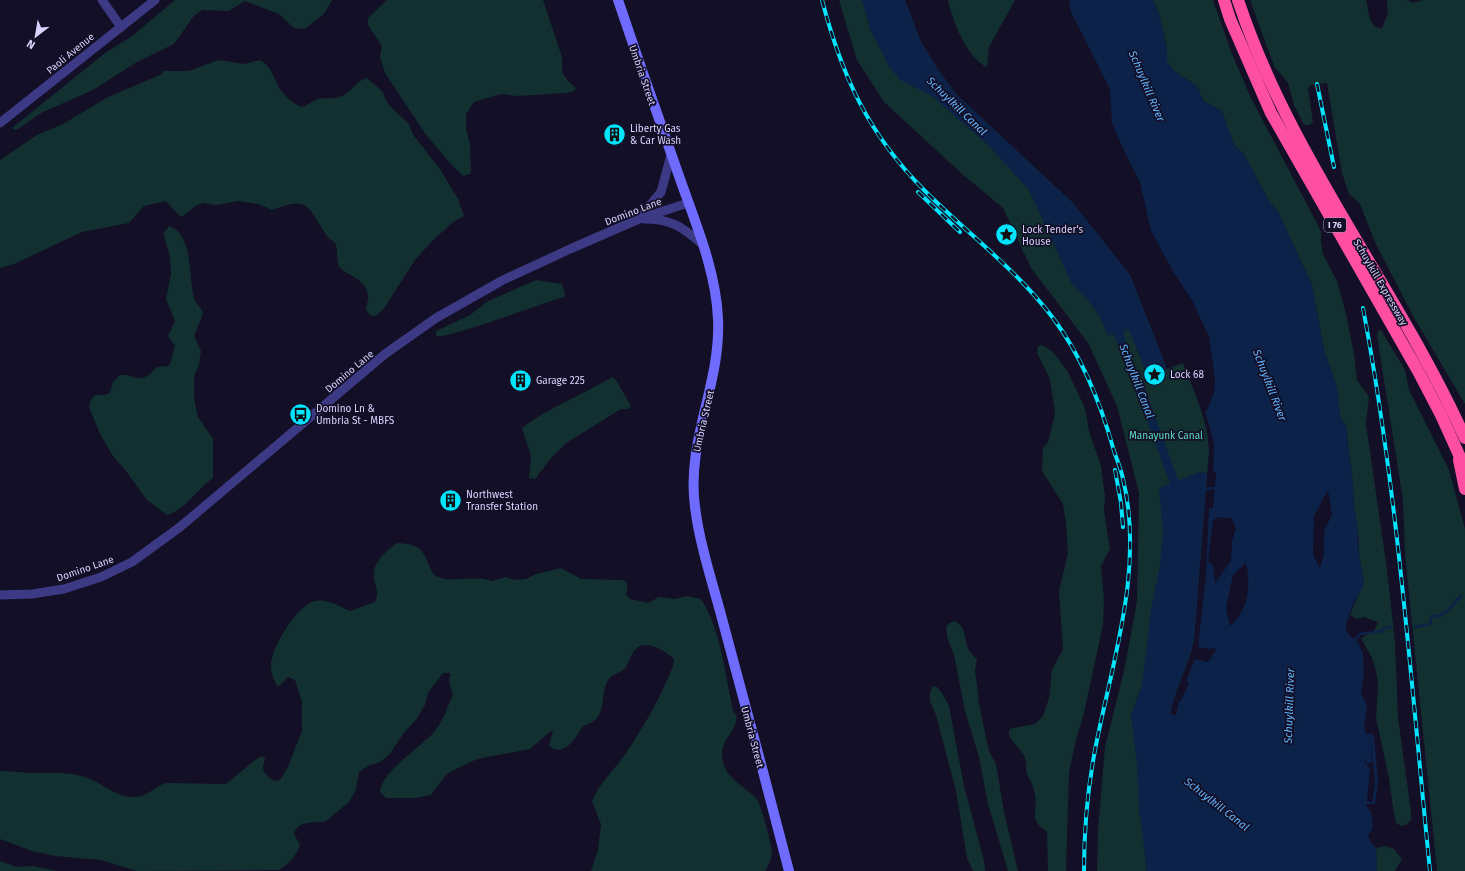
<svg xmlns="http://www.w3.org/2000/svg" width="1465" height="871" font-family="'Fira Sans',sans-serif">
  <rect width="100%" height="100%" fill="#130f26"/>
  <!-- green -->
  <g fill="#12302f">
    <path d="M 175,0 L 332,0 L 324,14 L 305,29 L 294,28 L 279,14 L 245,1 L 229,11 L 202,10 L 193,17 L 174,44 L 137,62 L 93,90 L 41,113 L 18,129 L 15,130 L 12,128 L 105,53 L 132,36 Z"/>
    <path d="M 387,0 L 543,0 L 562,57 L 562,72 L 568,81 L 576,88 L 574,91 L 566,93 L 517,96 L 501,94 L 474,102 L 466,114 L 466,129 L 470,144 L 471,171 L 470,174 L 463,176 L 451,164 L 426,135 L 385,73 L 380,57 L 382,46 L 368,25 L 368,18 Z"/>
    <path d="M 839,0 L 905,0 L 920,40 L 937,68 L 957,95 L 1073,203 L 1130,275 L 1167,369 L 1183,363 C 1194,392 1208,420 1209,451 L 1194,640 L 1190,656 L 1173,700 L 1145,858 L 1147,871 L 1097,871 L 1098,830 L 1105,747 L 1124,671 L 1137,601 L 1139,493 L 1117,406 L 1088,343 L 1031,268 L 1003,208 L 961,173 L 884,102 L 857,60 Z"/>
    <path d="M 948,0 L 1015,0 L 989,47 L 987,67 C 968,60 951,18 948,0 Z"/>
    <path d="M 1153,0 L 1213,0 L 1232,54 L 1251,98 L 1321,231 L 1321,242 L 1323,254 L 1337,281 L 1346,314 L 1354,355 L 1357,380 L 1369,397 L 1366,424 L 1387,569 L 1395,642 L 1398,717 L 1411,811 L 1411,820 L 1406,825 L 1401,826 L 1396,823 L 1394,815 L 1389,778 L 1376,718 L 1378,683 L 1376,670 L 1372,658 L 1361,638 L 1374,631 L 1378,622 L 1364,617 L 1357,619 L 1350,615 L 1364,581 L 1359,556 L 1359,542 L 1354,505 L 1353,484 L 1346,427 L 1340,416 L 1337,387 L 1324,350 L 1312,285 L 1278,212 L 1269,201 L 1243,153 L 1234,145 L 1222,111 L 1203,101 L 1198,87 L 1173,70 L 1167,62 L 1167,49 L 1159,14 Z"/>
    <path d="M 1250,0 L 1366,0 C 1369,9 1368,29 1382,28 L 1388,14 L 1387,0 L 1407,0 L 1413,3 L 1423,0 L 1465,0 L 1465,404 L 1413,316 L 1375,242 L 1360,204 L 1349,194 L 1342,173 L 1327,83 L 1311,85 L 1308,88 L 1313,122 L 1309,125 L 1304,125 L 1294,105 L 1288,83 L 1274,66 Z"/>
    <path d="M 218,60 L 244,64 L 260,60 C 275,68 273,82 283,93 C 288,99 295,104 301,107 C 307,106 311,102 318,99 C 322,97 333,100 342,96 C 352,91 357,80 367,78 L 382,91 L 388,104 L 408,123 L 414,136 L 440,169 L 458,199 L 464,216 L 453,222 L 433,240 L 415,260 L 383,310 L 375,316 L 371,316 L 366,310 C 366,305 369,300 368,295 C 366,279 348,276 339,267 C 336,260 338,252 336,245 C 334,241 330,240 327,236 C 308,209 311,195 272,210 L 258,204 L 239,201 L 216,205 L 204,203 L 197,205 L 182,217 L 176,212 L 166,201 L 144,206 L 129,223 L 82,232 L 14,264 L 0,268 L 0,160 L 37,135 L 63,124 L 108,97 L 162,74 L 163,71 L 189,71 Z"/>
    <path d="M 169,226 C 194,234 188,277 194,298 C 196,304 202,308 203,314 L 194,336 L 201,351 L 199,365 L 194,376 L 194,398 L 198,417 L 213,439 L 213,478 C 197,489 185,510 167,515 L 147,500 L 126,471 L 113,456 L 100,434 L 89,407 L 90,401 L 95,395 L 105,395 L 110,393 L 113,382 L 120,375 C 129,373 136,381 145,377 C 150,375 153,370 157,367 L 168,366 L 170,364 L 175,346 L 168,336 L 175,321 L 166,299 L 171,274 L 170,257 L 164,235 L 164,232 Z"/>
    <path d="M 536,280 L 562,284 L 565,294 L 564,297 C 545,302 446,340 436,336 L 436,331 L 470,315 L 488,301 Z"/>
    <path d="M 1381,330 L 1405,370 L 1409,390 L 1449,470 L 1465,529 L 1465,871 L 1437,871 L 1405,554 L 1403,500 L 1377,336 L 1378,331 Z"/>
    <path d="M 1042,345 L 1053,352 L 1068,372 L 1085,408 L 1089,431 L 1101,466 L 1105,496 L 1104,511 L 1110,549 L 1101,566 L 1104,599 L 1103,625 L 1084,713 L 1076,740 L 1069,772 L 1066,871 L 1048,871 L 1047,832 C 1028,819 1038,813 1035,794 C 1034,788 1030,779 1028,776 C 1025,773 1027,765 1026,761 C 1023,748 1007,741 1009,730 L 1013,728 L 1035,724 L 1043,716 L 1049,698 L 1052,670 L 1063,649 L 1059,591 L 1068,553 L 1066,523 L 1063,504 L 1042,471 L 1043,448 L 1048,442 L 1055,413 L 1050,379 L 1037,353 L 1038,346 Z"/>
    <path d="M 612,377 L 616,380 L 631,406 L 628,409 L 621,409 L 566,443 L 551,458 L 535,479 L 529,478 L 531,456 L 522,428 C 549,407 583,395 612,377 Z"/>
    <path d="M 397,543 C 424,544 423,552 433,574 C 448,586 471,573 492,581 L 506,577 L 515,580 L 526,579 L 536,574 L 561,568 L 581,579 L 624,580 L 628,586 L 626,594 L 630,599 L 648,603 L 659,597 L 675,599 L 686,596 L 701,599 C 722,631 725,677 734,714 L 736,713 C 740,734 715,738 724,765 C 729,780 745,787 756,798 C 761,803 772,846 772,854 C 771,860 768,866 765,871 L 591,871 L 598,850 L 601,824 L 592,801 C 597,786 615,769 624,756 C 643,728 661,697 673,666 L 674,659 C 665,651 645,637 634,651 C 630,656 629,662 626,667 C 621,674 611,673 607,682 C 599,698 609,719 583,726 C 575,738 565,758 549,746 L 553,731 L 551,731 L 530,749 L 477,759 L 452,771 L 446,775 L 431,795 L 415,798 L 386,798 L 380,792 C 380,773 421,747 434,732 C 443,722 448,706 453,694 L 449,683 L 450,673 L 443,673 L 428,693 L 425,705 L 416,720 L 403,734 L 389,755 L 380,762 L 368,766 L 359,772 L 356,790 L 349,802 L 326,821 C 315,824 298,819 294,834 L 300,845 C 296,856 289,865 278,870 L 137,871 L 100,860 L 55,856 L 32,851 L 0,839 L 0,771 C 9,771 18,772 28,773 C 46,773 67,771 85,777 C 103,783 116,798 136,797 C 147,797 155,786 166,783 L 226,784 L 255,760 L 262,756 L 265,758 C 265,761 263,764 263,768 C 264,775 273,783 280,780 L 288,767 L 302,731 L 302,702 L 295,680 L 288,677 L 278,687 C 272,678 269,668 272,658 C 276,641 298,605 315,601 C 326,598 342,607 350,611 L 375,602 C 380,589 374,587 374,575 C 373,562 387,550 397,543 Z"/>
    <path d="M 954,621 C 967,626 964,641 969,650 C 971,654 975,657 977,660 L 975,670 L 979,704 L 989,751 L 996,764 L 1004,812 L 1018,871 L 1008,871 L 988,804 L 979,757 L 965,711 L 954,655 L 948,640 L 946,628 L 948,624 Z"/>
    <path d="M 933,686 L 937,687 L 942,693 L 949,706 L 964,786 L 984,861 L 985,871 L 973,871 L 967,858 L 956,791 L 936,715 L 930,701 L 930,693 Z"/>
    <path d="M 1386,846 L 1394,849 L 1402,859 L 1395,871 L 1377,871 L 1376,848 Z"/>
    <path d="M 0,861 L 17,867 L 33,866 L 57,871 L 0,871 Z"/>
  </g>
  <!-- water -->
  <g fill="#0c2248" fill-rule="evenodd">
    <path d="M 862,0 L 905,0 L 920,40 L 937,68 L 957,95 L 1073,203 L 1130,275 L 1167,369 L 1148,377 L 1130,332 L 1125,329 L 1124,337 L 1146,397 L 1140,399 L 1114,334 L 1108,336 L 1100,317 L 1089,301 L 1072,284 L 1029,190 L 988,145 L 932,96 L 900,80 L 889,66 L 876,41 L 870,29 Z"/>
    <path d="M 1069,0 L 1153,0 L 1159,14 L 1167,49 L 1167,62 L 1173,70 L 1198,87 L 1203,101 L 1222,111 L 1234,145 L 1243,153 L 1269,201 L 1278,212 L 1312,285 L 1324,350 L 1337,387 L 1340,416 L 1346,427 L 1353,484 L 1354,505 L 1357,522 L 1359,556 L 1364,581 L 1362,589 L 1355,600 L 1346,624 L 1346,629 L 1349,635 L 1358,642 L 1363,654 L 1364,675 L 1361,693 L 1367,705 L 1364,727 L 1366,735 L 1371,733 L 1374,736 L 1378,781 L 1375,804 L 1367,804 L 1366,806 L 1371,812 L 1373,828 L 1368,836 L 1370,841 L 1376,848 L 1377,871 L 1147,871 L 1139,808 L 1137,764 L 1131,715 L 1142,685 L 1151,610 L 1160,565 L 1163,530 L 1159,488 L 1199,472 L 1207,473 L 1194,640 C 1188,666 1175,689 1170,714 L 1176,715 L 1179,701 L 1181,701 L 1189,683 L 1186,681 L 1195,659 L 1208,662 L 1216,650 L 1215,648 L 1209,649 L 1198,647 L 1206,575 L 1209,508 L 1213,508 L 1216,472 L 1213,471 L 1214,443 L 1205,411 L 1207,410 L 1214,393 L 1215,379 L 1209,337 L 1192,300 L 1174,273 L 1151,231 L 1140,182 L 1126,155 L 1112,123 L 1110,89 L 1071,12 ZM 1328,490 L 1332,515 L 1324,531 L 1324,553 L 1320,568 L 1313,555 L 1314,516 ZM 1219,517 L 1231,518 L 1236,528 L 1232,541 L 1231,561 L 1215,583 L 1213,565 L 1208,562 L 1213,520 ZM 1246,563 C 1251,587 1249,609 1230,626 L 1226,608 L 1233,575 ZM 1370,736 L 1375,783 L 1372,802 L 1367,801 L 1370,768 L 1365,763 L 1365,758 L 1367,764 L 1372,762 Z"/>
  </g>
  <g fill="none" stroke-linecap="round" stroke-linejoin="round">
    <!-- stream -->
    <g stroke="#0c2248" stroke-width="2.5">
      <path d="M 1202,489 L 1217,488"/>
      <path d="M 1415,627 L 1430,624 L 1432,616 C 1447,618 1451,604 1461,596"/>
      <path d="M 1355,640 L 1360,634 L 1382,631 L 1385,628 L 1391,627"/>
    </g>
    <!-- canal -->
    <path stroke="#0c2248" stroke-width="9" d="M 1139,386 L 1178,492"/>
    <!-- minor -->
    <g stroke="#3d3a85" stroke-width="9">
      <path d="M 102,0 L 121,27"/>
      <path d="M 0,123 L 155,0"/>
      <path d="M 641,216 L 661,192 L 671,155"/>
      <path d="M 644,219 C 671,219 681,226 701,243"/>
      <path d="M 0,595 L 32,594 L 64,589 L 101,577 L 132,562 L 180,527 L 385,354 L 436,318 L 503,280 L 570,249 L 639,219 L 688,203"/>
    </g>
    <!-- secondary -->
    <path stroke="#6f6bff" stroke-width="10" d="M 618,0 C 638,59 658,117 679,176 C 695,222 716,270 718,319 C 721,385 686,440 695,507 C 700,547 714,587 724,626 C 746,708 768,789 789,871"/>
    <!-- motorway -->
    <g stroke="#ff4fa3" stroke-width="12">
      <path d="M 1224,0 L 1230,19 L 1271,113 L 1418,371 L 1441,415 L 1465,468"/>
      <path d="M 1238,0 C 1290,158 1397,288 1465,438"/>
      <path d="M 1459,460 L 1465,489"/>
    </g>
    <defs>
      <g id="rail">
        <path d="M 822,0 C 842,76 868,134 925,191 C 968,234 1017,270 1053,318 C 1083,358 1101,404 1114,451 C 1117,460 1121,469 1123,479 C 1144,565 1114,656 1097,740 C 1088,783 1084,827 1084,871"/>
        <path d="M 1317,84 L 1334,167"/>
        <path d="M 918,192 L 960,232"/>
        <path d="M 1363,308 C 1398,494 1411,683 1430,871"/>
        <path d="M 1115,470 L 1121,503 L 1123,527"/>
      </g>
    </defs>
    <!-- rail casing -->
    <use href="#rail" stroke="#00e5ff" stroke-width="4"/>
    <!-- rail -->
    <use href="#rail" stroke="#130f26" stroke-width="2.5" stroke-dasharray="8" stroke-linecap="butt"/>
  </g>
  <!-- icons -->
  <defs>
    <symbol id="building-disc" viewBox="-11 -11 22 22"><circle r="9.5" fill="#00e5ff" stroke="#130f26"/><path d="M-4-6H4V6H1V3H-1V6H-4ZM-2.5-4.3h1.7v1.8h-1.7ZM.8-4.3h1.7v1.8H.8ZM-2.5-1h1.7V.8h-1.7ZM.8-1h1.7V.8H.8Z" fill="#111"/></symbol>
    <symbol id="sight-disc" viewBox="-11 -11 22 22"><circle r="9.5" fill="#00e5ff" stroke="#130f26"/><path d="M0-6L1.8-2.2L6-1.7L2.9 1.2L3.7 5.4L0 3.3L-3.7 5.4L-2.9 1.2L-6-1.7L-1.8-2.2Z" fill="#111"/></symbol>
    <symbol id="bus-disc" viewBox="-11 -11 22 22"><circle r="9.5" fill="#00e5ff" stroke="#130f26"/><path d="M-5-6H5V4H4V6H2V4H-2V6H-4V4H-5ZM-3.5-4V0h7V-4ZM-3.5 1.2v1.5H-2V1.2ZM2 1.2v1.5H3.5V1.2Z" fill="#111"/></symbol>
  </defs>
  <g fill-rule="evenodd">
    <use href="#building-disc" x="602" y="122" width="25" height="25"/>
    <use href="#sight-disc" x="994" y="222" width="25" height="25"/>
    <use href="#sight-disc" x="1142" y="362" width="25" height="25"/>
    <use href="#building-disc" x="508" y="368" width="25" height="25"/>
    <use href="#bus-disc" x="288" y="402" width="25" height="25"/>
    <use href="#building-disc" x="438" y="488" width="25" height="25"/>
  </g>
  <g text-anchor="middle" stroke-width="3.5" stroke-linejoin="round" paint-order="stroke">
    <!-- shield labels -->
    <rect fill="#130f26" stroke="#9e99be" stroke-width="1" x="1324" y="218" width="22" height="14" rx="3"/>
    <g font-size="9" font-weight="bold" fill="#d9d4ff">
      <text x="1335" y="228">I 76</text>
    </g>
    <!-- street labels -->
    <g font-size="10" fill="#d9d4ff" stroke="#130f26">
      <text transform="translate(70 53) rotate(-39)" y="4">Paoli Avenue</text>
      <text transform="translate(643 75) rotate(71)" y="4">Umbria Street</text>
      <text transform="translate(633 211) rotate(-21)" y="4">Domino Lane</text>
      <text transform="translate(1381 282) rotate(60)" y="4">Schuylkill Expressway</text>
      <text transform="translate(349 371) rotate(-40)" y="4">Domino Lane</text>
      <text transform="translate(703 421) rotate(-77)" y="4">Umbria Street</text>
      <text transform="translate(85 568) rotate(-19)" y="4">Domino Lane</text>
      <text transform="translate(753 737) rotate(75)" y="4">Umbria Street</text>
    </g>
    <!-- poi labels -->
    <g font-size="10" fill="#d9d4ff" stroke="#130f26" text-anchor="start">
      <text x="630" y="132">Liberty Gas<tspan x="630" dy="12">&amp; Car Wash</tspan></text>
      <text x="1022" y="233">Lock Tender's<tspan x="1022" dy="12">House</tspan></text>
      <text x="1170" y="378">Lock 68</text>
      <text x="536" y="384">Garage 225</text>
      <text x="316" y="412">Domino Ln &amp;<tspan x="316" dy="12">Umbria St - MBFS</tspan></text>
      <text x="466" y="498">Northwest<tspan x="466" dy="12">Transfer Station</tspan></text>
    </g>
    <!-- park labels -->
    <g font-size="10" fill="#5fe0c0" stroke="#130f26">
      <text x="1166" y="439">Manayunk Canal</text>
    </g>
    <!-- water labels -->
    <g font-size="11" font-style="italic" fill="#62b6ff" stroke="#130f26">
      <text transform="translate(1147 86) rotate(67)" y="4">Schuylkill River</text>
      <text transform="translate(957 106) rotate(44)" y="4">Schuylkill Canal</text>
      <text transform="translate(1137 381) rotate(69)" y="4">Schuylkill Canal</text>
      <text transform="translate(1270 385) rotate(69)" y="4">Schuylkill River</text>
      <text transform="translate(1289 706) rotate(-88)" y="4">Schuylkill River</text>
      <text transform="translate(1217 804) rotate(38)" y="4">Schuylkill Canal</text>
    </g>
  </g>
  <!-- north arrow -->
  <g transform="translate(36 36) rotate(211)" stroke="#130f26" stroke-width="3" paint-order="stroke">
  <path d="M0-3L7 15L0 10L-7 15Z" fill="#d9d4ff"/>
  <text y="-6" font-size="11" font-weight="bold" text-anchor="middle" fill="#d9d4ff">N</text>
  </g>
</svg>
